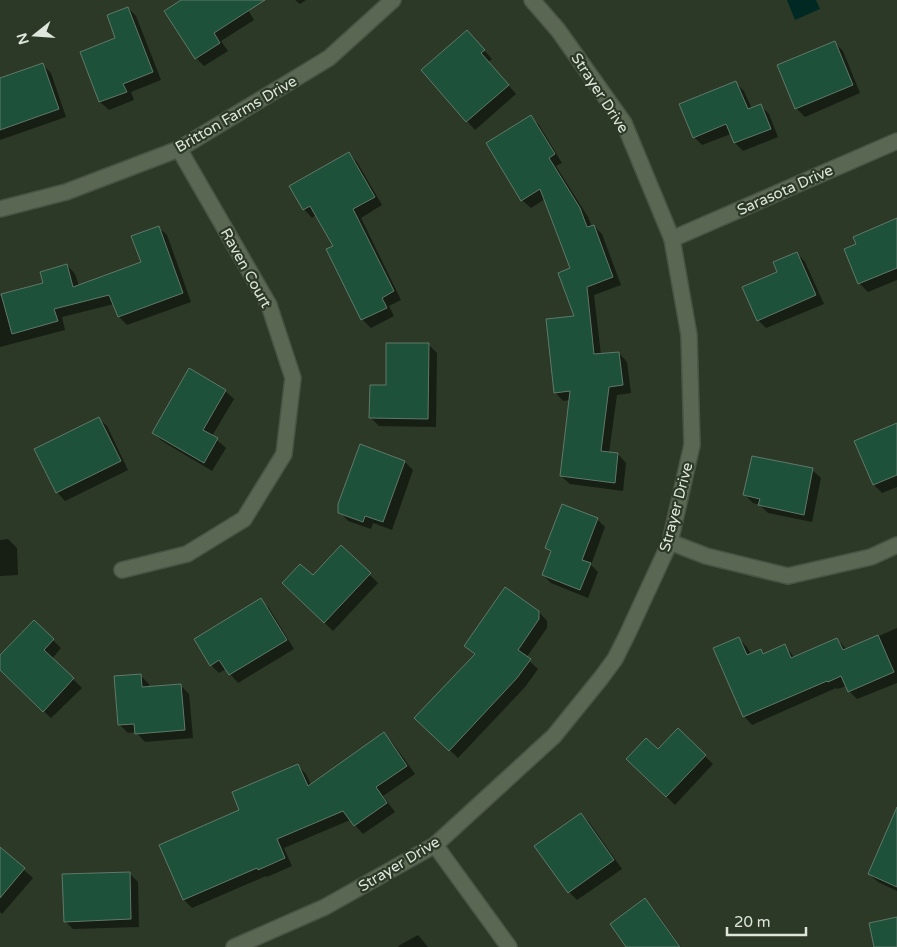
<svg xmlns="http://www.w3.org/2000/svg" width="897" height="947" font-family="'Varela Round',sans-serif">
  <rect width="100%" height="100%" fill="#2c3927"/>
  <!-- water -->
  <path fill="#002924" d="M 787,0 L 816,0 L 820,9 L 795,20 Z"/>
  <!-- shadow -->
  <g fill="#0007">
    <path d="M 183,0 L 242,0 L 254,20 L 221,41 L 228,51 L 204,66 L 196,58 Z"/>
    <path d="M 295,0 L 306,0 L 300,4 Z"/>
    <path d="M 128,8 L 136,16 L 161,80 L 131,92 L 134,100 L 109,110 L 100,102 L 82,52 L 117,39 Z"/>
    <path d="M 475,40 L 492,59 L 488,62 L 516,94 L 475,130 L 422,70 Z"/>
    <path d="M 835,43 L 843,51 L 860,93 L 805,117 L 796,108 L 779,66 Z"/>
    <path d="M 43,65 L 51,73 L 66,117 L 0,140 L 0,80 Z"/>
    <path d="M 736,83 L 744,91 L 752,109 L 760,105 L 769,114 L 778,137 L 743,151 L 735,143 L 731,134 L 702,145 L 694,137 Z"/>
    <path d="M 531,117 L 539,125 L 562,163 L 556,166 L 588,217 L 592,227 L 594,226 L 602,234 L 621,285 L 594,295 L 601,355 L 619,353 L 627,362 L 631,393 L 617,395 L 609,453 L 618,454 L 626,463 L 623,491 L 570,484 L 561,476 L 570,400 L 563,401 L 555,392 L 576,317 L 572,269 L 545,199 L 531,208 L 522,200 Z"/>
    <path d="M 349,153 L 357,162 L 382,205 L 361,218 L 401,300 L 389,306 L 394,316 L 371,328 L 362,319 L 335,246 L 316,215 L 312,218 L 304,209 Z"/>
    <path d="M 897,220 L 897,280 L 868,292 L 860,284 L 845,250 L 858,244 Z"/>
    <path d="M 158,227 L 167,235 L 191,302 L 127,325 L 119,317 L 114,304 L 62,317 L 65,330 L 0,347 L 0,296 L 44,284 L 67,265 L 75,274 L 79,286 L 143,263 Z"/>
    <path d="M 797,253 L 805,262 L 824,304 L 766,328 L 758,320 L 778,273 Z"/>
    <path d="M 428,344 L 437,353 L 436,427 L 379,426 L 371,418 Z"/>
    <path d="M 225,391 L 234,399 L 212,436 L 226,448 L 212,471 L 162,441 L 153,433 Z"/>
    <path d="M 98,418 L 107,426 L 128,470 L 65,501 L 57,492 L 36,449 Z"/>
    <path d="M 897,424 L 897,487 L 882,493 L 874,485 L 856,442 Z"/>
    <path d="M 405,462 L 413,470 L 392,530 L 373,523 L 371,529 L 348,521 L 340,512 Z"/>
    <path d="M 812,470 L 821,478 L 812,522 L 768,513 L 760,505 L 753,503 L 745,495 Z"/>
    <path d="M 597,519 L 605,527 L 591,565 L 598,572 L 588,598 L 551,583 L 543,575 L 551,553 L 546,548 Z"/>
    <path d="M 8,539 L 17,548 L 18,575 L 0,576 L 0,540 Z"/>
    <path d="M 341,547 L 378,583 L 333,631 L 284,583 L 313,577 Z"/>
    <path d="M 261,600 L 269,608 L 294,649 L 238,683 L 226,669 L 219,673 L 211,665 Z"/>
    <path d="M 539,612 L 547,621 L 547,628 L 526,658 L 538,669 L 525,687 L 458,758 L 416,718 L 475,655 L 466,646 Z"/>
    <path d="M 34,622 L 61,648 L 52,659 L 82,688 L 51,718 L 0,669 L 0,657 Z"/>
    <path d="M 897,628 L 897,683 L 857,699 L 849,691 L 847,686 L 837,689 L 836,688 L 752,725 L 744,716 L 739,639 L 747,647 L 751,655 L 761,650 L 765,654 L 785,646 L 794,657 L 837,639 L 847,650 Z"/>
    <path d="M 140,675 L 149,684 L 149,688 L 181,686 L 189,694 L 193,738 L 145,742 L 136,732 L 128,733 L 119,724 Z"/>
    <path d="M 678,730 L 713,764 L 675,805 L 628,759 L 659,751 Z"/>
    <path d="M 384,734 L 392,742 L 415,774 L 383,796 L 395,812 L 363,834 L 350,820 L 284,848 L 292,866 L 267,877 L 266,876 L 192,908 L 184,900 L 160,846 L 241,811 L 298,766 L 306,774 L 311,785 Z"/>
    <path d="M 581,814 L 589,822 L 622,869 L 577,900 L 569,892 Z"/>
    <path d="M 897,814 L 897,891 L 878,882 L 869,874 Z"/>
    <path d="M 0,849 L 33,878 L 2,914 L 0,912 Z"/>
    <path d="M 129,873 L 138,882 L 139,927 L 73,929 L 65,921 Z"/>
    <path d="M 645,900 L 653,908 L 681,947 L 628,947 Z"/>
    <path d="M 418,935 L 428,947 L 399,947 L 398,946 Z"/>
  </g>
  <!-- building -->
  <g fill="#1e5139" stroke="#60786a">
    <path d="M 181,0 L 265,0 L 214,33 L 220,43 L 195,59 L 164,11 Z"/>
    <path d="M 128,7 L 153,72 L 123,84 L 127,92 L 99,102 L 80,52 L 115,38 L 107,15 Z"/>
    <path d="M 467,30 L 485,50 L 481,53 L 509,85 L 466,122 L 421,70 Z"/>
    <path d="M 835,41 L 853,85 L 795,109 L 777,65 Z"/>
    <path d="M 43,63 L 59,109 L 0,130 L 0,78 Z"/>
    <path d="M 736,81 L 748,109 L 761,104 L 771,129 L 734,143 L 726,124 L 693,138 L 679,104 Z"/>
    <path d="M 531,115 L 555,154 L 549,158 L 580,208 L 587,227 L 594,225 L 613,277 L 587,287 L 594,354 L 619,352 L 623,385 L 609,387 L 601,451 L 618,453 L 615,483 L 560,476 L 570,391 L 554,393 L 546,319 L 574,316 L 558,273 L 570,268 L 540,189 L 521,201 L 486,143 Z"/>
    <path d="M 349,152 L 375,197 L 353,209 L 394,291 L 382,298 L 387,308 L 361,320 L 326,249 L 333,246 L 310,206 L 303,210 L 289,186 Z"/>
    <path d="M 897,218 L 897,268 L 858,284 L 844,249 L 856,244 L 853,237 Z"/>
    <path d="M 159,226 L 183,293 L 118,317 L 109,295 L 54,309 L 58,321 L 12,334 L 1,294 L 43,283 L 40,272 L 67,264 L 73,287 L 141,262 L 131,236 Z"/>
    <path d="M 797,252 L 816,295 L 757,321 L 742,287 L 777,272 L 773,262 Z"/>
    <path d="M 386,343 L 429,343 L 428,419 L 369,418 L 370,385 L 386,385 Z"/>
    <path d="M 189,368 L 226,390 L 203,430 L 218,438 L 204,463 L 152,433 Z"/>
    <path d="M 99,417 L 121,461 L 56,493 L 34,449 Z"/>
    <path d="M 897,423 L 897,475 L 873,485 L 854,441 Z"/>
    <path d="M 360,444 L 405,461 L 383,522 L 365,516 L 363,522 L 338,513 L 338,504 Z"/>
    <path d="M 752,456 L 813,468 L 804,515 L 758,505 L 760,499 L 743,495 Z"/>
    <path d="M 562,504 L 598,518 L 582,560 L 591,563 L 580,590 L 542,575 L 551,551 L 545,548 Z"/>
    <path d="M 341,545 L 371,573 L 324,623 L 282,583 L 300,564 L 313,575 Z"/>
    <path d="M 505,587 L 539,611 L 539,619 L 518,650 L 531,659 L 517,678 L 449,751 L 414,718 L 475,654 L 464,646 Z"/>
    <path d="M 261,598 L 287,640 L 229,675 L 219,660 L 210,666 L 194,639 Z"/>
    <path d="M 34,620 L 54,639 L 44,650 L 74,678 L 43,712 L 0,670 L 0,655 Z"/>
    <path d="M 878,635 L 894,672 L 848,692 L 841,676 L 828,682 L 827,681 L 743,717 L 713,648 L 739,637 L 747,655 L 761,649 L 763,654 L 785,644 L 791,658 L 837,638 L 843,650 Z"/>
    <path d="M 141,674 L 142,687 L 181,684 L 185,730 L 135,734 L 134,724 L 118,725 L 114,676 Z"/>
    <path d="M 678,728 L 706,755 L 666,797 L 626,759 L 646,738 L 658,749 Z"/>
    <path d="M 384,732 L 407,766 L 376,787 L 387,803 L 354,826 L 343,811 L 277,839 L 285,858 L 258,870 L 257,868 L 183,900 L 159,845 L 239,810 L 232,792 L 298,764 L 308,786 Z"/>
    <path d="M 897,807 L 897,887 L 868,874 Z"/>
    <path d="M 581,813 L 614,860 L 568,893 L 534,846 Z"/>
    <path d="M 0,847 L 25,868 L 0,898 Z"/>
    <path d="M 130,872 L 131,919 L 64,922 L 62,874 Z"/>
    <path d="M 645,898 L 680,947 L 626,947 L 610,924 Z"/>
    <path d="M 897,917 L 897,947 L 874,947 L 869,923 Z"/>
  </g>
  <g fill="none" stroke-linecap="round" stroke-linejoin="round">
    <defs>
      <g id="minor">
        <path d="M 0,209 L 66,192 L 179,149 L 329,58 L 393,0"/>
        <path d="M 672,239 L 897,141"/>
        <path d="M 670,542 L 706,556 L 788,576 L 871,557 L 897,545"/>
        <path d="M 122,570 L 187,554 L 244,519 L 284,454 L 293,378 L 269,305 L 179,149"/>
        <path d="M 435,845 L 509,947"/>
        <path d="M 234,947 L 325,907 L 435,845 L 554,736 L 601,678 L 615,659 L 628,633 L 670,542 L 692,445 L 689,335 L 672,239 L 624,123 L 558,30 L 532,0"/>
      </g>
    </defs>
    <!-- minor casing -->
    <use href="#minor" stroke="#495344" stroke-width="18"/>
    <!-- minor -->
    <use href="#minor" stroke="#596753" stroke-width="15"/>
  </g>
  <g text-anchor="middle" stroke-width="4.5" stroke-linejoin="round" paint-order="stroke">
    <!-- street labels -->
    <g font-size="15" fill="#dee6db" stroke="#2c3927">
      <text transform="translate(600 93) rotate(57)" y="5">Strayer Drive</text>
      <text transform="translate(236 114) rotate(-30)" y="5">Britton Farms Drive</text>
      <text transform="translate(785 190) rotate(-24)" y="5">Sarasota Drive</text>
      <text transform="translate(246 268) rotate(61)" y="5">Raven Court</text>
      <text transform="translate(676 507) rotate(-75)" y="5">Strayer Drive</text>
      <text transform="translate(399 864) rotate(-31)" y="5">Strayer Drive</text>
    </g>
  </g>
  <!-- north arrow -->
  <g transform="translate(35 35) rotate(253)" stroke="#2c3927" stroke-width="4" paint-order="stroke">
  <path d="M0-4L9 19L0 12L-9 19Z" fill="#dee6db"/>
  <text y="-8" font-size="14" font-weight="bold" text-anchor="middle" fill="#dee6db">N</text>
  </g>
  <!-- scale -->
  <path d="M727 927v8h79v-8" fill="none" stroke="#dee6db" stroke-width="2.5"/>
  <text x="734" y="927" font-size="15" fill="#dee6db" stroke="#2c3927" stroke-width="4" paint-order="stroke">20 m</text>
</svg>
